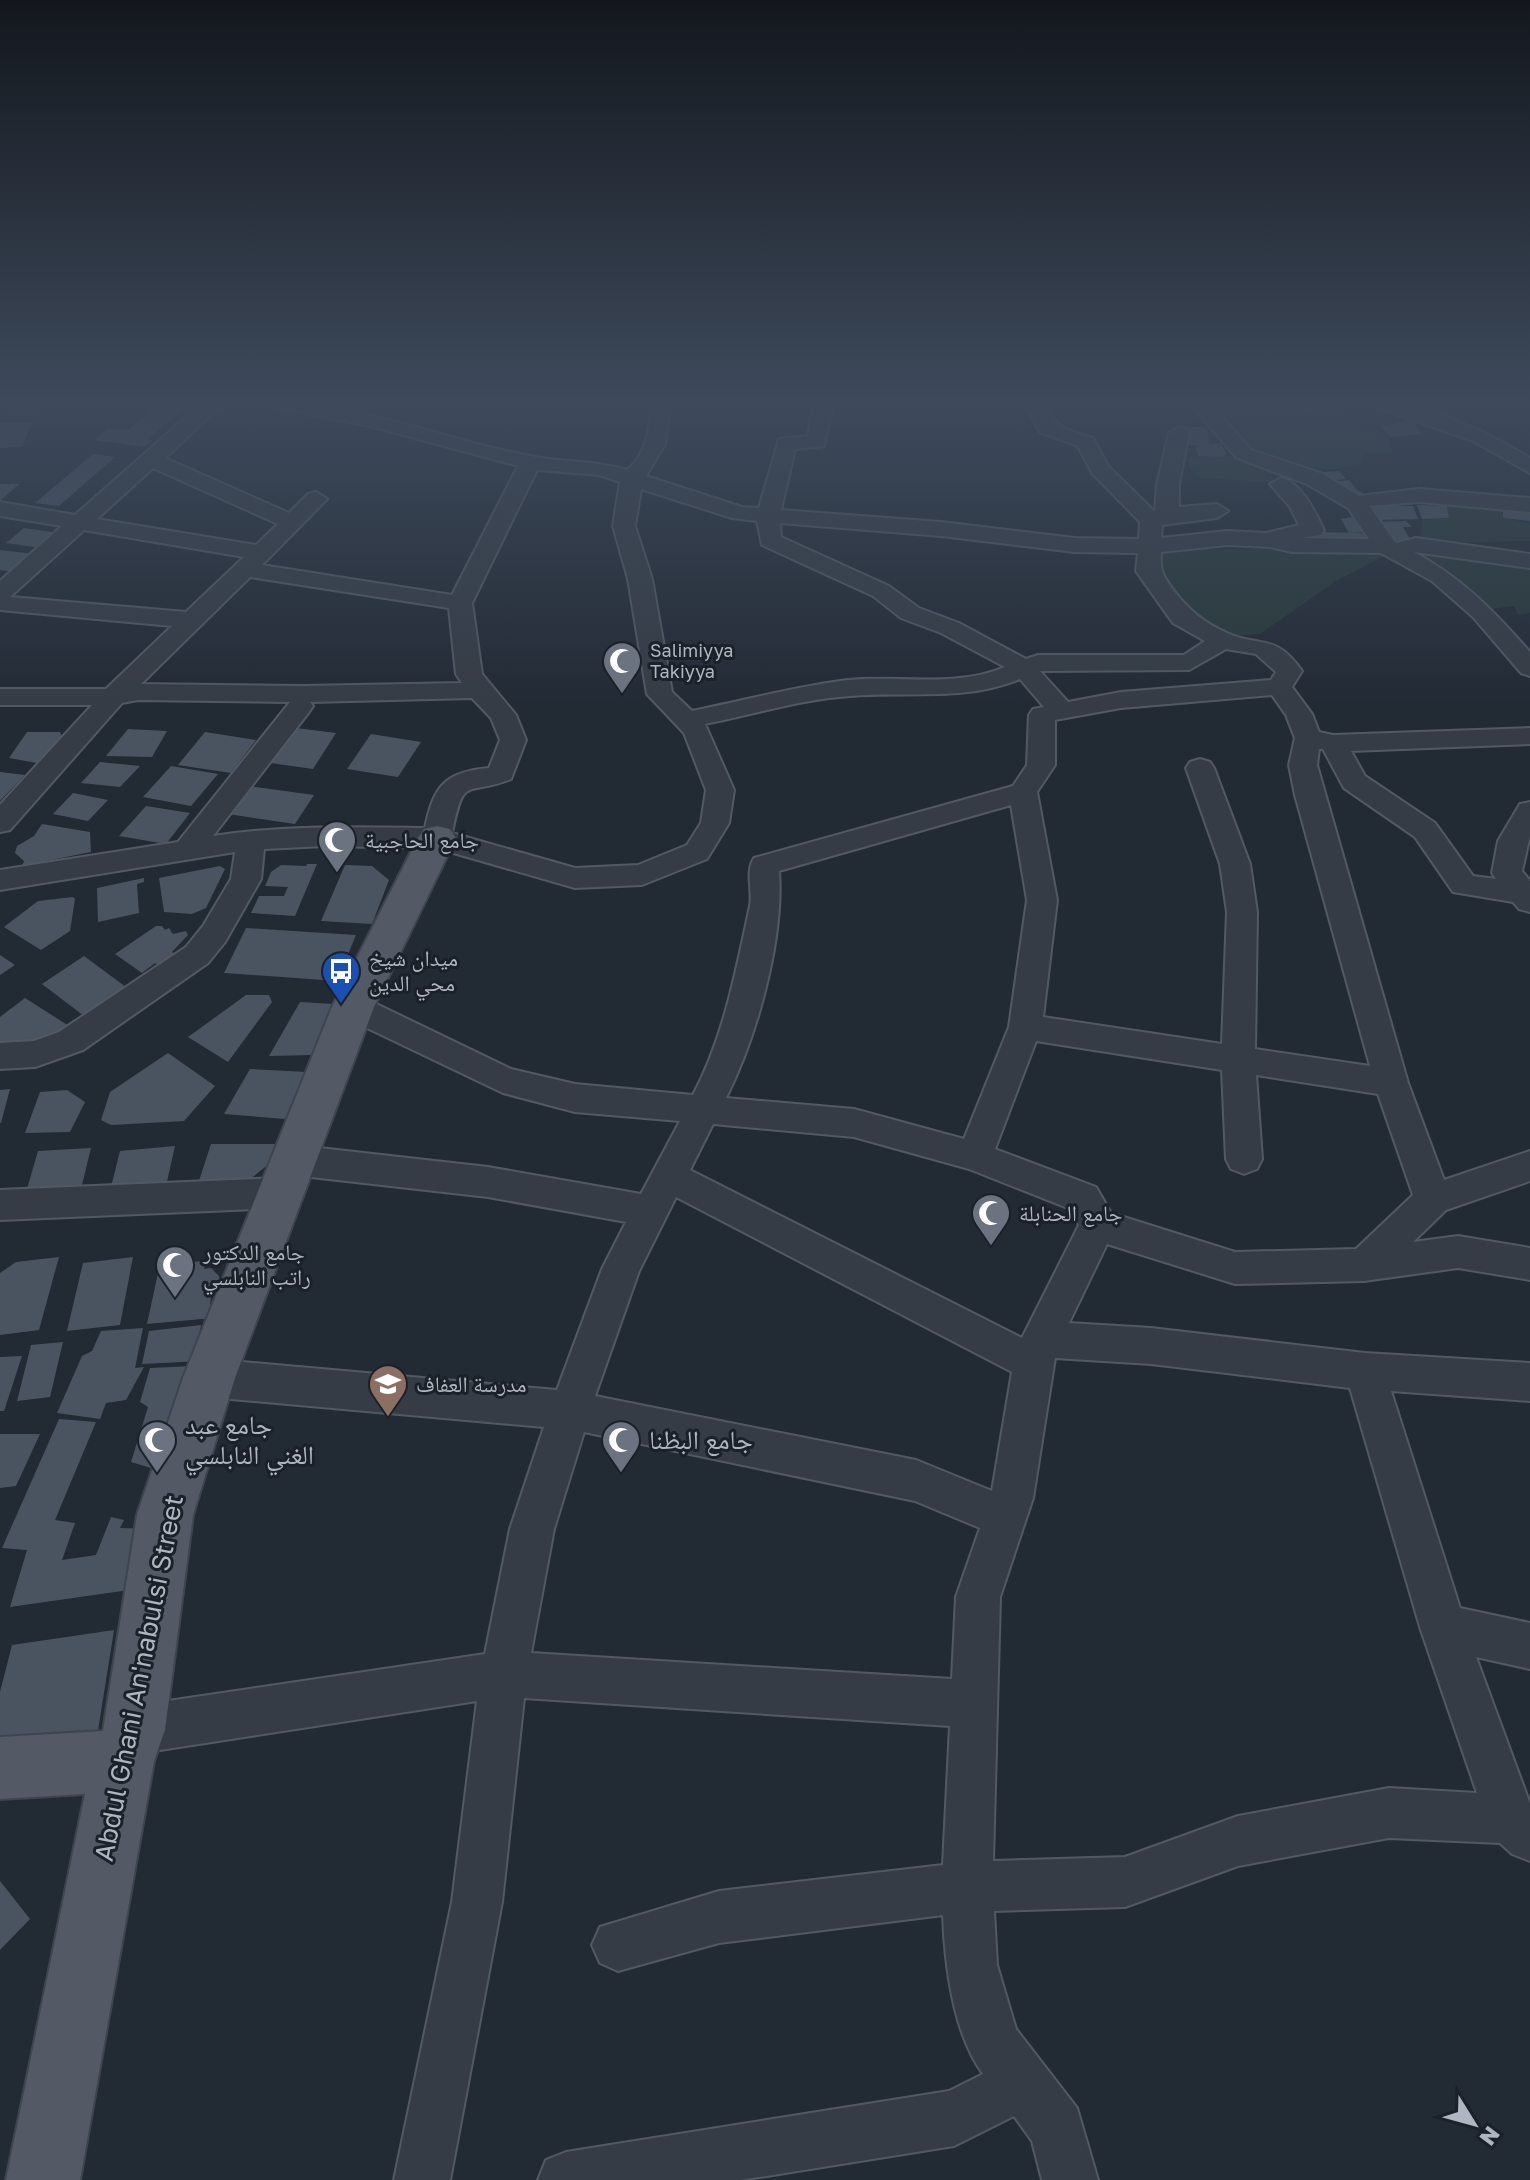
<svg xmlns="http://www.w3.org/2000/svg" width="1530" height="2180" font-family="'Golos Text','Noto Naskh Arabic',sans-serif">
  <rect width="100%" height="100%" fill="#222a34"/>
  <!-- green -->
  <g fill="#283939">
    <path d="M 1206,403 L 1294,403 L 1301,409 L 1340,411 L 1359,427 L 1381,431 L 1389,439 L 1393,454 L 1363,453 L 1362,463 L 1333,470 L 1292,466 L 1248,451 Z"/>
    <path d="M 1226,455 L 1270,470 L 1274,479 L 1269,482 L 1199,478 L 1190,468 L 1187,458 Z"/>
    <path d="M 1447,506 L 1502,511 L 1503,518 L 1530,523 L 1530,541 L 1441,543 L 1421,539 L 1422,520 L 1449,518 Z"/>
    <path d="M 1162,549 L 1383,549 L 1393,559 L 1382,557 L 1336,581 L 1260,634 L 1227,636 L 1190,616 L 1155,565 Z"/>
    <path d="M 1413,551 L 1530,565 L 1530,613 L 1518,615 L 1514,606 L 1489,609 Z"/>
  </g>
  <!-- building -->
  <g fill="#4a5460">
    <path d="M 15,403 L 43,403 L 38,412 L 44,412 L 42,415 L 7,416 Z"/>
    <path d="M 149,403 L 195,403 L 187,406 L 148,439 L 153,440 L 145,447 L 94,440 L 109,428 L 128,430 L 157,406 Z"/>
    <path d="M 1294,403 L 1337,403 L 1337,404 L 1321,409 L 1300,409 Z"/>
    <path d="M 1412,420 L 1422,434 L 1390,437 L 1380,426 Z"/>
    <path d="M 0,422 L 32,422 L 22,447 L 0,448 Z"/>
    <path d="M 1190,427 L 1207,427 L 1209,444 L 1221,443 L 1226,454 L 1222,457 L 1198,456 L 1196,445 L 1181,445 Z"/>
    <path d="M 93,454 L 115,457 L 59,506 L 35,503 Z"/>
    <path d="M 1339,471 L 1346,479 L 1322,481 L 1313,473 Z"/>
    <path d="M 1349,480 L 1356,489 L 1366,495 L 1351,497 L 1336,482 Z"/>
    <path d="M 0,484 L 19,484 L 0,501 Z"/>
    <path d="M 1417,505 L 1447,506 L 1449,518 L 1422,519 Z"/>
    <path d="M 1370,506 L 1413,506 L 1418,519 L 1376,520 Z"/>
    <path d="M 1530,508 L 1530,521 L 1503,518 L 1503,509 Z"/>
    <path d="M 1358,516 L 1366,532 L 1349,533 L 1341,519 Z"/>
    <path d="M 1406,521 L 1412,527 L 1403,527 L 1410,539 L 1388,541 L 1376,522 Z"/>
    <path d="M 24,528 L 59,533 L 41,548 L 6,543 Z"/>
    <path d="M 1324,532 L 1362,533 L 1371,544 L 1293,544 L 1301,534 Z"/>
    <path d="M 0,550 L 35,554 L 15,572 L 0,570 Z"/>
    <path d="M 288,727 L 336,733 L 313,769 L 263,762 Z"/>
    <path d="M 128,729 L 167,731 L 152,757 L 106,756 Z"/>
    <path d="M 27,732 L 60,732 L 62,737 L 37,763 L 9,758 Z"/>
    <path d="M 205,732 L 256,740 L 231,773 L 178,765 Z"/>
    <path d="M 371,734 L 421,742 L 398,777 L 347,769 Z"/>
    <path d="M 100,762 L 140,766 L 120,787 L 81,783 Z"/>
    <path d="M 171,766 L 218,774 L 191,806 L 143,797 Z"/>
    <path d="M 0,772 L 25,775 L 0,801 Z"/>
    <path d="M 241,785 L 314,795 L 295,824 L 221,813 Z"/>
    <path d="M 73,793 L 108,800 L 88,821 L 53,814 Z"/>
    <path d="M 146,806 L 190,813 L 166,844 L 119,836 Z"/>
    <path d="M 42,824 L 90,832 L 91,852 L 22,866 L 24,861 L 15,853 L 17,846 L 34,836 Z"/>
    <path d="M 307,864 L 317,864 L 295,916 L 251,913 L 259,896 L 284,896 L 288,887 L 265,886 L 271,872 L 281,865 L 306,866 Z"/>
    <path d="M 345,865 L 372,866 L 389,880 L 372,924 L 321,921 Z"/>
    <path d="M 220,866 L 225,869 L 206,908 L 192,914 L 164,912 L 159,878 Z"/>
    <path d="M 144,878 L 144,882 L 137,884 L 139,913 L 98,922 L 97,888 Z"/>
    <path d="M 73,897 L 75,899 L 70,931 L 41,950 L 4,927 L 38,901 Z"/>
    <path d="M 156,926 L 162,926 L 165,930 L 169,928 L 173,934 L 186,931 L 188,935 L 172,952 L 177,955 L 161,967 L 155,963 L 142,973 L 115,954 Z"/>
    <path d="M 246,928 L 356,935 L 337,981 L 224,973 Z"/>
    <path d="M 0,955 L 15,965 L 0,975 Z"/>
    <path d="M 84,956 L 130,990 L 88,1019 L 42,984 Z"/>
    <path d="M 246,995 L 269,995 L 272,1002 L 228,1062 L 188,1037 Z"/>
    <path d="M 25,998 L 69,1026 L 40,1048 L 0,1052 L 0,1017 Z"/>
    <path d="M 300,1002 L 333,1004 L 313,1055 L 269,1056 Z"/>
    <path d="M 168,1053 L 215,1086 L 184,1121 L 111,1125 L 101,1120 L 110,1092 Z"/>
    <path d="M 250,1069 L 307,1072 L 285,1119 L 224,1114 Z"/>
    <path d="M 10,1089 L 1,1123 L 0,1123 L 0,1090 Z"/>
    <path d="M 67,1090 L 85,1102 L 70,1132 L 25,1133 L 40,1092 Z"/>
    <path d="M 211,1144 L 275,1144 L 270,1163 L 248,1181 L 195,1193 Z"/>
    <path d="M 175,1146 L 166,1186 L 110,1191 L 120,1151 Z"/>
    <path d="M 91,1148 L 80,1193 L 25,1196 L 38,1151 Z"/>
    <path d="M 59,1257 L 39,1330 L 0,1335 L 0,1273 L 16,1262 Z"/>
    <path d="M 133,1257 L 120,1325 L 67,1331 L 83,1263 Z"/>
    <path d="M 206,1261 L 204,1269 L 211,1268 L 219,1276 L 221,1287 L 211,1297 L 210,1307 L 215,1307 L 213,1318 L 147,1324 L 160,1264 Z"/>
    <path d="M 201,1325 L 197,1344 L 204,1343 L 201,1361 L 142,1364 L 149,1331 Z"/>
    <path d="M 143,1328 L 135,1368 L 144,1367 L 126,1400 L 106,1403 L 100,1419 L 57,1413 L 82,1356 L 92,1351 L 101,1331 Z"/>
    <path d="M 63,1342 L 50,1397 L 17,1401 L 31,1345 Z"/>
    <path d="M 22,1356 L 4,1411 L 0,1411 L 0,1357 Z"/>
    <path d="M 195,1366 L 171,1474 L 131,1462 L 148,1407 L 140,1402 L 150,1368 Z"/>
    <path d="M 59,1419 L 96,1422 L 55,1520 L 75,1523 L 62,1560 L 96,1555 L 111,1517 L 124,1520 L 120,1528 L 156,1529 L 136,1589 L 10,1607 L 27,1550 L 2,1548 Z"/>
    <path d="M 0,1434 L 40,1434 L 16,1486 L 0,1488 Z"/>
    <path d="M 114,1630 L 97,1737 L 0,1758 L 0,1692 L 12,1645 Z"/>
    <path d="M 0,1881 L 30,1919 L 0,1950 Z"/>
  </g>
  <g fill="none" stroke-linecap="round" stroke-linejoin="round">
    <defs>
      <g id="minor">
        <path d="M 202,403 L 224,403 L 165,458 L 289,513 L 308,494 L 316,492 L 327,499 L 262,565 L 452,595 L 518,466 L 366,425 L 273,407 L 270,403 C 367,403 438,439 530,456 C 562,463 595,460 627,470 C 647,454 650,428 651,403 L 671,403 L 665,444 L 646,476 L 742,507 L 759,508 L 779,439 L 808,436 L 813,403 L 833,403 L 824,446 L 795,449 L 781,510 L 941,522 L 1075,538 L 1139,539 L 1140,522 L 1092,473 L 1078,446 L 1040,432 L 1024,403 L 1044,403 C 1054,428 1069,431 1093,438 L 1108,466 L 1155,512 L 1157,484 L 1169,433 L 1179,427 L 1186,429 L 1189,433 L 1179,484 L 1179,507 L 1217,504 L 1228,511 L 1217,518 L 1162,525 L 1161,538 L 1227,531 L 1266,533 L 1299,525 L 1290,507 L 1270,484 L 1281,478 C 1302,483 1315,512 1324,530 L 1321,535 L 1301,538 L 1369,539 L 1348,508 L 1307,484 L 1237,458 L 1189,403 L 1210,403 L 1251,450 L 1323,474 L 1359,496 L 1419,489 L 1530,498 L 1530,512 L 1419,502 L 1369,506 L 1396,543 L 1416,538 L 1530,554 L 1530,568 L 1414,552 C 1463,579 1493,610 1530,652 L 1530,676 L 1521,673 L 1473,617 L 1432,581 L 1381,553 L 1292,552 L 1270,547 L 1227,545 L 1161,552 C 1160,572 1162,574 1174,591 C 1189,610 1204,623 1227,633 C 1259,648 1275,632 1302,671 L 1292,687 L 1312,714 L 1319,732 L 1333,735 L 1530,728 L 1530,744 L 1351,751 L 1365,776 L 1435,823 L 1473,876 L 1496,879 L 1492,873 L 1498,841 L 1520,804 L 1530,802 L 1530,835 L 1522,871 L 1530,881 L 1530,912 L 1519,909 L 1513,902 L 1453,892 L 1415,837 L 1344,788 L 1323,749 L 1319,749 L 1317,765 L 1408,1083 L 1444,1180 L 1530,1151 L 1530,1181 L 1446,1210 L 1413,1242 L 1458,1236 L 1530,1248 L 1530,1280 L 1458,1268 L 1364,1281 L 1235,1284 L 1107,1244 L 1069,1323 L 1151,1328 L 1365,1353 L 1530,1363 L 1530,1401 L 1391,1391 L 1460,1608 L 1530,1623 L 1530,1669 L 1476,1657 L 1530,1804 L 1530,1861 L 1512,1854 L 1500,1843 L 1389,1838 L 1238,1866 L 1125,1907 L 994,1911 L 997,1965 L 1016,2029 L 1077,2108 L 1098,2180 L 1042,2180 L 1032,2141 L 1014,2116 L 954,2146 L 741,2180 L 538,2180 L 546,2160 L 566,2152 L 949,2091 L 983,2074 C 953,2033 945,1965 943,1915 L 719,1943 L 618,1971 L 600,1963 L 592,1945 L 600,1927 L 719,1891 L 943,1865 L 950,1726 L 524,1698 L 502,1902 L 450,2180 L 394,2180 L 452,1902 L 477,1701 L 134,1754 L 117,1747 L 110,1730 L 117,1713 L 134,1706 L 485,1654 L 510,1529 L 544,1427 L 209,1397 L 195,1391 L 189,1378 L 195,1365 L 209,1359 L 557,1390 L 602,1269 L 626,1222 L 488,1197 L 293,1175 L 280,1170 L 275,1160 L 280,1150 L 293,1145 L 488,1167 L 641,1194 L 680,1121 L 575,1112 L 503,1093 L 342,1016 L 337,1007 L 342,998 L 353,995 L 364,998 L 511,1069 L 575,1084 L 693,1095 C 724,1037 736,970 750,906 C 753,890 745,872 754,858 L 1013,786 L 1027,765 L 1029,715 L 1033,709 L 1044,707 L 1020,679 C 965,702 907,691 850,696 C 802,699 752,715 705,724 L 734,790 L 729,823 L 707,859 L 642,885 L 575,888 L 436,848 L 325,846 L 264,849 L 261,879 L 225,942 L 208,963 L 83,1050 L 35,1067 L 0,1069 L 0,1043 L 34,1041 L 59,1032 L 186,947 L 203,926 L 231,879 L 235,852 L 0,890 L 0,870 L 178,842 L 290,702 L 138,700 L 122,703 L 10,830 L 0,832 L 0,805 L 92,705 L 0,705 L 0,689 L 106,689 L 172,626 L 0,610 L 0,581 L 62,526 L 0,516 L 0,502 L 75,515 ZM 153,468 L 278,524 L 256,545 L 97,519 ZM 537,470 L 599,475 L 620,482 L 613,526 L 628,579 L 647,694 L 684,733 L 706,790 L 701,823 L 687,845 L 638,865 L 575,868 L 452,833 C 464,773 466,797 511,779 L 526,740 L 516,715 L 482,674 L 472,603 ZM 641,489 L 732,518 L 757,521 L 762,545 L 873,596 L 901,618 L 941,633 L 1005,667 C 955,688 901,675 848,680 C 796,686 743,701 692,711 L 672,692 L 652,579 L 635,526 ZM 780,523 L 941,536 L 1075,552 L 1138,553 L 1136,571 L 1173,623 L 1205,641 L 1184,655 L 1038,655 L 1026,659 L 959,623 L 919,608 L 889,586 L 781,537 ZM 84,530 L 244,557 L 186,612 L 10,597 ZM 250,577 L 449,608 L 456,674 L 462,683 L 304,686 L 141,684 ZM 1226,649 L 1256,654 L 1276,672 L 1271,680 L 1121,692 L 1068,702 L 1040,671 L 1189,670 ZM 1272,695 L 1286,715 L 1295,738 L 1289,765 L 1295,795 L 1370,1066 L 1255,1049 L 1257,912 L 1250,864 L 1214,768 L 1210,762 L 1200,759 L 1190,762 L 1186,768 L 1220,864 L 1227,912 L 1222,1044 L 1043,1017 L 1057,900 L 1037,792 L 1055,765 L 1055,720 L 1121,708 ZM 472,698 L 491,718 L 500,740 L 489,768 C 445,772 434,785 425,828 C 354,827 283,825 213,836 L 309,712 L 313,706 L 310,702 ZM 1011,805 L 1027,900 L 1009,1027 L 964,1139 L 854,1109 L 726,1098 C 757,1036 784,940 779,871 ZM 1036,1041 L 1222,1070 L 1226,1159 L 1231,1169 L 1244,1174 L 1257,1169 L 1262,1159 L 1256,1075 L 1378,1094 L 1413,1195 L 1356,1249 L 1235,1252 L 1111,1213 L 1096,1187 L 995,1149 ZM 713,1124 L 854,1137 L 969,1169 L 1070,1209 L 1079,1225 L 1022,1338 L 690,1170 ZM 676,1197 L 1012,1372 L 992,1491 L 916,1460 L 595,1396 L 639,1271 ZM 1055,1358 L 1151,1364 L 1350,1388 L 1420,1627 L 1477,1793 L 1389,1788 L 1238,1816 L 1125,1857 L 993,1861 L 1000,1597 L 1033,1498 ZM 584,1432 L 915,1501 L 980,1528 L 956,1597 L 952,1679 L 531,1653 L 554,1529 Z"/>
        <path d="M 1374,403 C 1430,403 1483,430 1530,458 L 1530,473 L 1473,441 L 1377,407 Z"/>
        <path d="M 279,1178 L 292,1182 L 297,1193 L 292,1204 L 279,1208 L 0,1220 L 0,1190 Z"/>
      </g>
      <path id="major" d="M 437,826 L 450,829 L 456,838 L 374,1007 L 235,1378 L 193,1515 L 165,1730 L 154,1761 L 80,2180 L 6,2180 L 85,1794 L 0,1799 L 0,1737 L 103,1731 L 137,1515 L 183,1378 L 332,1007 L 418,838 L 424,829 Z"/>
    </defs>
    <!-- minor casing -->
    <use href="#minor" stroke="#525963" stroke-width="4"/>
    <!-- major casing -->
    <use href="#major" stroke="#3e454f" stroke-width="4"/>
    <!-- minor -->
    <use href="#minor" fill="#353c45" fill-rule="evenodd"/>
    <!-- major -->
    <use href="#major" fill="#535a65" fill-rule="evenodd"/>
  </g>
  <!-- sky -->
  <linearGradient id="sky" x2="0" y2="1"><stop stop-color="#13171d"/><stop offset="0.57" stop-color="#3e4a5c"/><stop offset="1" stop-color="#3e4a5c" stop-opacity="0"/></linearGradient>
  <rect width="1530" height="708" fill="url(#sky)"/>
  <!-- icons -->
  <defs>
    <symbol id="mosque-pin" viewBox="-11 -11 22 30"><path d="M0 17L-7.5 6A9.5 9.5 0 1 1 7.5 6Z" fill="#6b7280" stroke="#1b2129"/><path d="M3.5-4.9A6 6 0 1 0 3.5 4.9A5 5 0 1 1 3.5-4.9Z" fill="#fff"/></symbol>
    <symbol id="bus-pin" viewBox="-11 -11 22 30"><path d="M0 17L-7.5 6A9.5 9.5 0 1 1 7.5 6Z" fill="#1a4fb4" stroke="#1b2129"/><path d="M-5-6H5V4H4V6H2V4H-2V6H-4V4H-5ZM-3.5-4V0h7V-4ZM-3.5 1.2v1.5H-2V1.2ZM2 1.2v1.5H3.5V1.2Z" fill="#fff"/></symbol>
    <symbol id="school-pin" viewBox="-11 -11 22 30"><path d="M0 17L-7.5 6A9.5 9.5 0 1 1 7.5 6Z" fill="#8d6e63" stroke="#1b2129"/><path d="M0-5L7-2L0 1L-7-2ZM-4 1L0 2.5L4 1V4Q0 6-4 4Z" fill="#fff"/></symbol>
  </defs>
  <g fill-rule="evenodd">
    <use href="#mosque-pin" x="600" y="639" width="44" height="60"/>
    <use href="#mosque-pin" x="315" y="818" width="44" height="60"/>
    <use href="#bus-pin" x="319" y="949" width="44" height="60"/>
    <use href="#mosque-pin" x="969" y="1191" width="44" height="60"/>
    <use href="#mosque-pin" x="153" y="1243" width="44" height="60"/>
    <use href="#school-pin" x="366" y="1362" width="44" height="60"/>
    <use href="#mosque-pin" x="135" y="1418" width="44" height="60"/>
    <use href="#mosque-pin" x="599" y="1418" width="44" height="60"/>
  </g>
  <g text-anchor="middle" stroke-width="6" stroke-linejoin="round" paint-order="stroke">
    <!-- far-poi labels -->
    <g font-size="18" fill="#afb6c2" stroke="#1b2129" text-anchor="start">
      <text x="650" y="657">Salimiyya<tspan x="650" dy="21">Takiyya</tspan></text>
    </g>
    <!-- poi labels -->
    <g font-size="22" fill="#afb6c2" stroke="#1b2129" text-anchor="start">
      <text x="365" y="848">جامع الحاجبية</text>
      <text x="369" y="966">ميدان شيخ<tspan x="369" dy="25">محي الدين</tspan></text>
      <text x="1019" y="1221">جامع الحنابلة</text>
      <text x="203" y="1260">جامع الدكتور<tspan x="203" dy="25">راتب النابلسي</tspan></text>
      <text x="416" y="1392">مدرسة العفاف</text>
    </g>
    <!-- near-poi labels -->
    <g font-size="26" fill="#afb6c2" stroke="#1b2129" text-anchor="start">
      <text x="185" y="1434">جامع عبد<tspan x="185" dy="30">الغني النابلسي</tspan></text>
      <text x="649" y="1449">جامع البظنا</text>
    </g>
    <!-- near-street labels -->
    <g font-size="26" fill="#afb6c2" stroke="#1b2129">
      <text transform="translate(139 1678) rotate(-79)" y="9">Abdul Ghani An'nabulsi Street</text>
    </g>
  </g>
  <!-- north arrow -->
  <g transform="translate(1474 2124) rotate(127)" stroke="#1b2129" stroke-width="6" paint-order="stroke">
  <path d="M0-6L14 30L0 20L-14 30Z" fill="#afb6c2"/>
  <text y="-12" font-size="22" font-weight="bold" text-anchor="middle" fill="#afb6c2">N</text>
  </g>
</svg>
